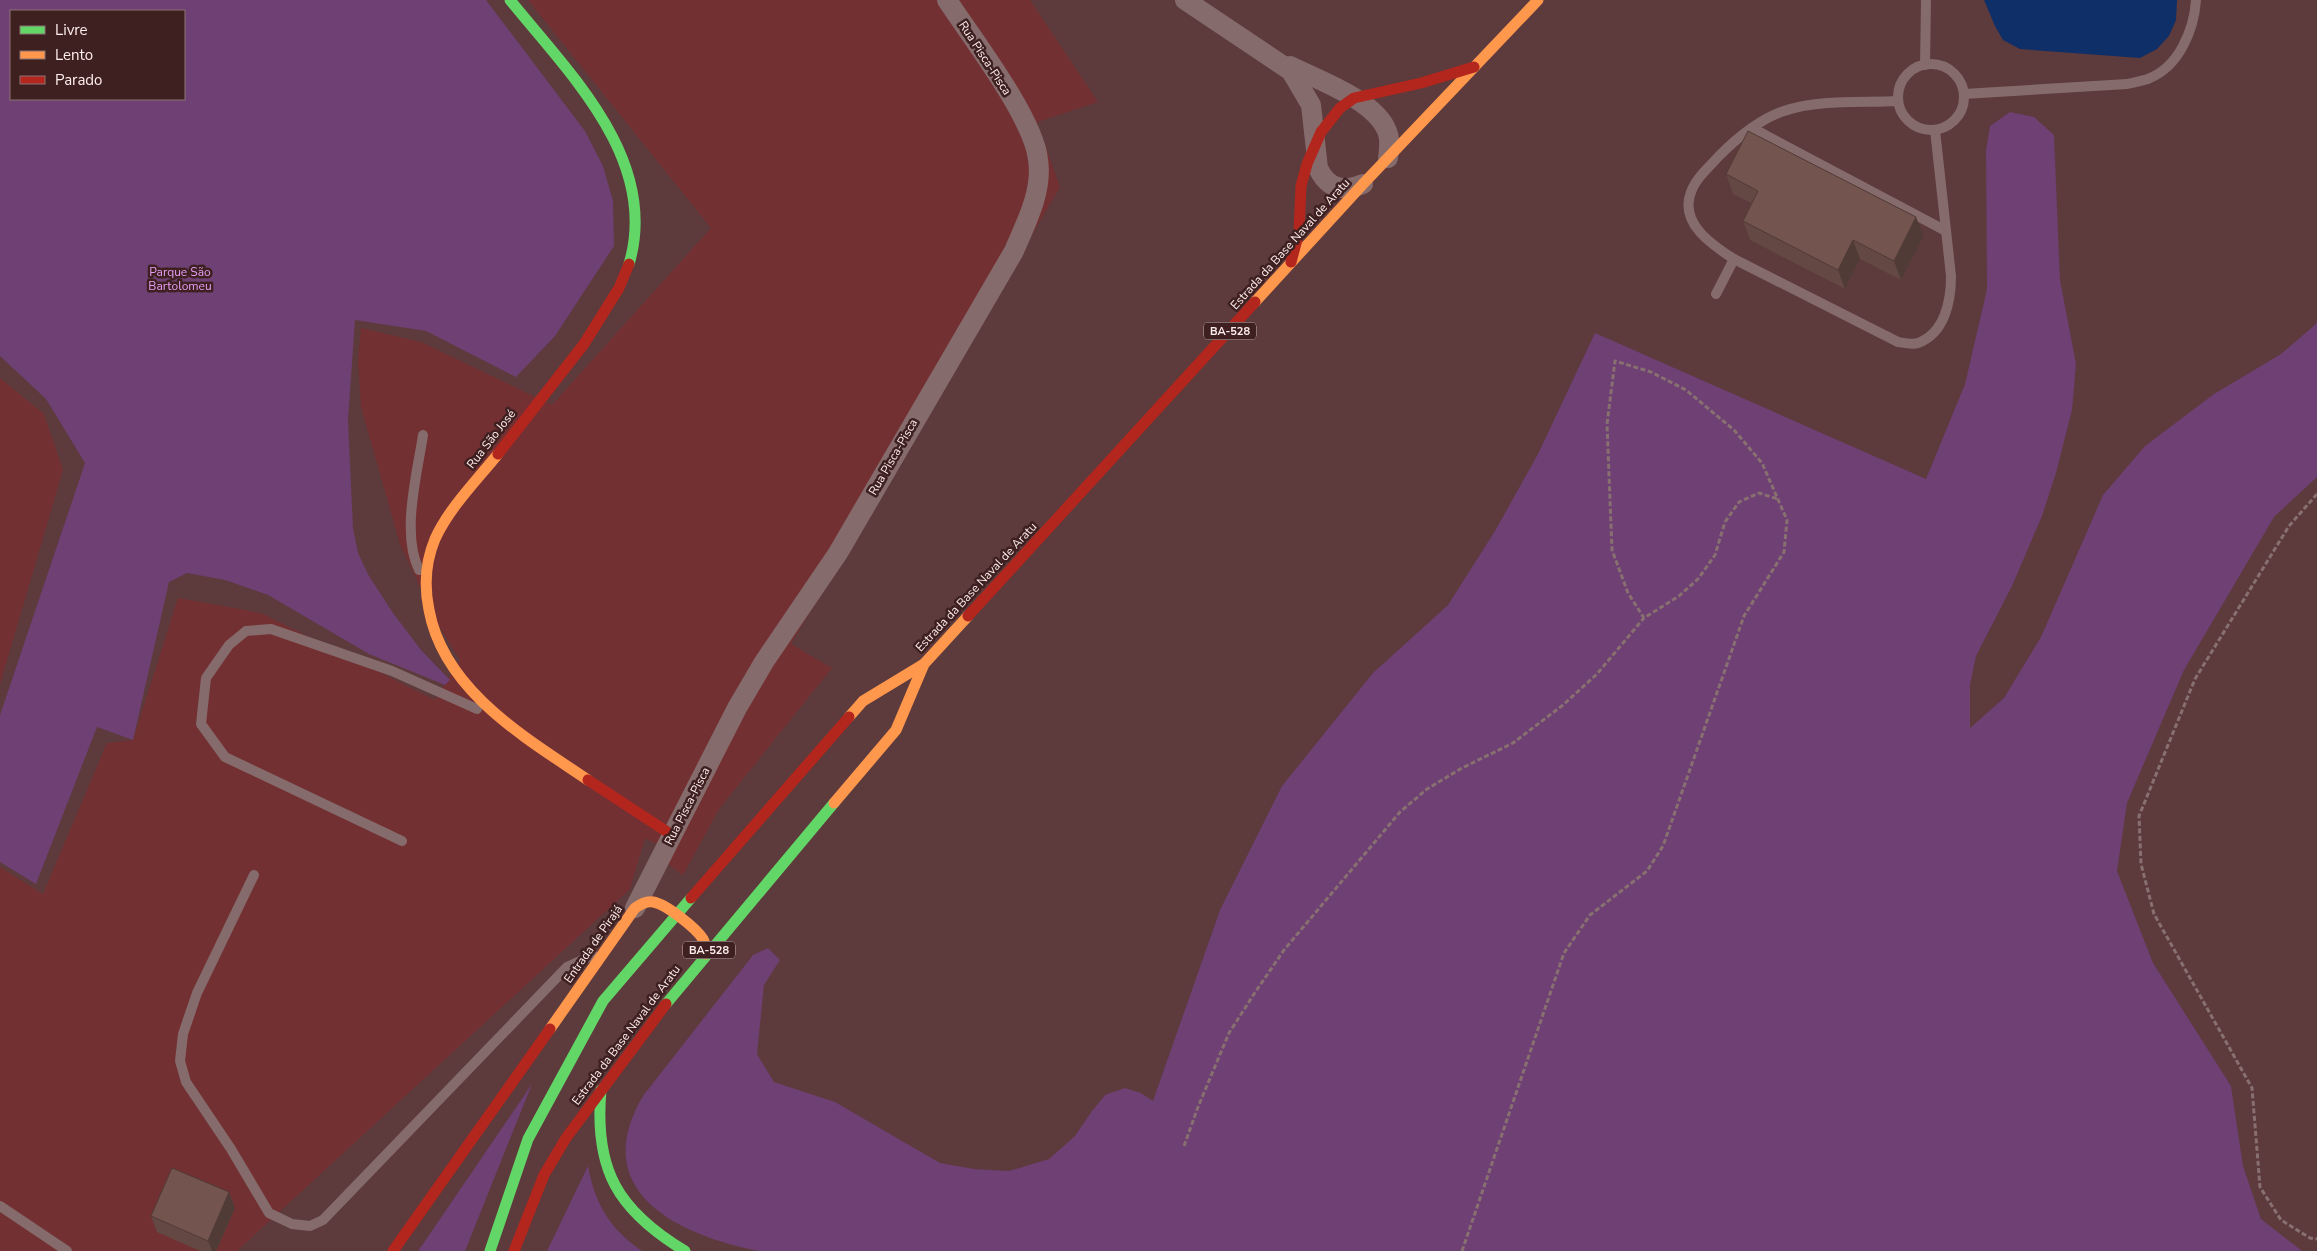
<svg xmlns="http://www.w3.org/2000/svg" width="2317" height="1251" font-family="'Nunito Sans',sans-serif">
  <rect width="100%" height="100%" fill="#5d3a3b"/>
  <!-- built -->
  <g fill="#733033">
    <path d="M 528,0 L 1030,0 L 1098,102 L 1037,122 L 1060,187 L 791,644 L 832,668 L 719,809 L 683,875 L 670,866 L 663,847 L 645,838 L 630,889 L 237,1251 L 0,1251 L 0,867 L 43,894 L 107,743 L 133,740 L 178,598 L 261,613 L 435,700 L 460,660 L 437,623 L 400,544 L 361,407 L 358,360 L 361,328 L 421,342 L 552,405 L 711,228 Z"/>
    <path d="M 0,378 L 44,414 L 63,470 L 0,684 Z"/>
  </g>
  <!-- green -->
  <g fill="#6e4073" fill-rule="evenodd">
    <path d="M 0,0 L 486,0 L 585,131 L 603,166 L 613,201 L 614,246 L 555,336 L 516,377 L 426,331 L 355,320 L 348,420 L 353,528 L 358,553 L 369,576 L 393,613 L 421,650 L 450,680 L 445,685 L 369,654 L 268,595 L 225,580 L 187,573 L 169,582 L 133,740 L 97,727 L 36,884 L 0,862 L 0,715 L 85,463 L 46,399 L 0,356 ZM 11,11 L 184,11 L 184,99 L 11,99 Z"/>
    <path d="M 2010,112 L 2034,117 L 2054,135 L 2060,280 L 2076,364 L 2072,410 L 2056,473 L 2042,516 L 2012,586 L 1976,656 L 1970,685 L 1970,728 L 2004,698 L 2041,637 L 2103,495 L 2145,446 L 2214,394 L 2281,354 L 2316,324 L 2317,320 L 2317,477 L 2274,517 L 2184,670 L 2127,803 L 2117,871 L 2153,963 L 2231,1086 L 2243,1166 L 2261,1219 L 2302,1251 L 759,1251 C 677,1235 587,1191 643,1096 L 753,955 L 768,948 L 780,960 L 764,985 L 757,1054 L 774,1082 L 835,1102 L 940,1163 L 974,1169 L 1009,1171 L 1049,1159 L 1075,1136 L 1092,1111 L 1105,1095 L 1125,1088 L 1141,1093 L 1153,1101 L 1220,910 L 1282,786 L 1373,673 L 1448,605 L 1495,531 L 1538,454 L 1595,333 L 1926,479 L 1965,384 L 1987,289 L 1986,150 L 1990,126 Z"/>
    <path d="M 532,1084 L 465,1251 L 418,1251 L 425,1241 Z"/>
    <path d="M 588,1166 C 595,1204 610,1229 642,1251 L 547,1251 Z"/>
  </g>
  <!-- water -->
  <path fill="#0f2f68" d="M 1984,0 L 2177,0 L 2176,20 L 2169,36 L 2157,49 L 2140,58 L 2020,49 L 2003,40 L 1995,26 Z"/>
  <g fill="none" stroke-linecap="round" stroke-linejoin="round">
    <!-- path -->
    <g stroke="#887071" stroke-width="3" stroke-dasharray="5 2.5" stroke-linecap="butt">
      <path d="M 2317,494 L 2289,526 L 2195,679 L 2139,816 L 2141,864 L 2154,914 L 2252,1088 L 2260,1187 L 2281,1220 L 2310,1238 L 2317,1239"/>
      <path d="M 1184,1146 L 1198,1107 L 1229,1033 L 1254,994 L 1284,950 L 1400,812 L 1427,789 L 1462,768 L 1513,743 L 1563,705 L 1597,674 L 1644,618"/>
      <path d="M 1462,1251 L 1564,953 L 1590,915 L 1647,871 L 1663,846 L 1744,616 L 1784,552 L 1787,520 L 1762,463 L 1734,430 L 1686,390 L 1651,372 L 1615,361 L 1607,424 L 1612,550 L 1628,593 L 1644,618 L 1679,596 L 1698,579 L 1715,555 L 1725,522 L 1739,502 L 1759,493 L 1778,499"/>
    </g>
    <!-- lane -->
    <g stroke="#856b6b" stroke-width="10">
      <circle cx="1931" cy="97" r="33"/>
      <path d="M 1925,65 L 1926,0"/>
      <path d="M 1964,94 L 2127,84 C 2135,82 2144,81 2150,78 C 2179,66 2194,30 2196,0"/>
      <path d="M 1898,101 C 1861,103 1819,99 1784,111 C 1760,119 1737,138 1719,156 C 1709,167 1696,178 1691,192 C 1679,223 1712,245 1734,259 L 1898,342 C 1904,343 1913,345 1918,343 C 1945,333 1951,301 1951,276 L 1935,130"/>
      <path d="M 1752,128 L 1946,231"/>
      <path d="M 1716,294 L 1734,259"/>
      <path d="M 419,570 C 401,533 417,475 423,435"/>
      <path d="M 402,841 L 225,757 L 201,724 L 206,678 L 229,645 L 246,631 L 271,629 L 392,671 L 477,709"/>
      <path d="M 254,875 L 197,993 L 183,1034 L 180,1061 L 186,1082 L 231,1149 L 269,1213 L 292,1224 L 310,1226 L 323,1220 L 567,967 L 593,955"/>
      <path d="M 0,1206 L 67,1251"/>
    </g>
    <!-- street -->
    <g stroke="#856b6b" stroke-width="20">
      <path d="M 1185,0 L 1291,71 L 1311,105 L 1318,168 C 1328,189 1343,192 1363,184"/>
      <path d="M 1290,66 C 1318,80 1375,100 1387,131 C 1391,140 1389,149 1388,158"/>
      <path d="M 635,908 L 737,708 L 764,662 L 838,553 L 1014,251 C 1026,223 1043,191 1038,159 C 1033,117 972,38 947,0"/>
    </g>
    <!-- fast -->
    <g stroke="#63d668" stroke-width="11">
      <path d="M 510,0 C 569,73 660,160 629,264"/>
      <path d="M 666,1004 L 834,803"/>
      <path d="M 601,1090 C 594,1169 617,1210 685,1251"/>
      <path d="M 490,1251 L 528,1139 L 603,1001 L 691,898"/>
    </g>
    <!-- slow -->
    <g stroke="#ff974d" stroke-width="11">
      <path d="M 1255,302 L 1363,184 L 1538,0"/>
      <path d="M 498,454 C 477,480 449,508 435,539 C 425,563 424,586 429,610 C 444,691 526,738 588,780"/>
      <path d="M 849,717 L 863,701 L 924,664"/>
      <path d="M 834,803 L 896,730 L 924,664 L 968,616"/>
      <path d="M 550,1029 L 635,908 C 641,904 646,901 653,902 C 666,904 696,928 703,939 C 705,943 706,949 706,954"/>
    </g>
    <!-- jam -->
    <g stroke="#b3261e" stroke-width="11">
      <path d="M 1291,262 L 1299,232 L 1301,186 L 1307,164 L 1321,132 L 1340,108 L 1354,98 L 1421,83 L 1474,67"/>
      <path d="M 498,454 L 584,344 L 619,288 L 629,264"/>
      <path d="M 968,616 L 1255,302"/>
      <path d="M 588,780 L 672,835"/>
      <path d="M 691,898 L 849,717"/>
      <path d="M 393,1251 L 550,1029"/>
      <path d="M 514,1251 L 544,1175 L 566,1138 L 666,1004"/>
    </g>
  </g>
  <!-- wall -->
  <g fill="#634844">
    <path d="M 1726,174 L 1924,236 L 1901,280 L 1860,259 L 1845,289 L 1750,240 L 1743,221 L 1751,203 L 1733,194 Z"/>
    <path d="M 229,1192 L 235,1208 L 216,1251 L 200,1251 L 157,1232 L 151,1216 Z"/>
  </g>
  <!-- shaded-wall -->
  <g fill="#503b37">
    <path d="M 1916,217 L 1924,236 L 1901,280 L 1894,261 Z"/>
    <path d="M 1853,240 L 1860,259 L 1845,289 L 1838,270 Z"/>
    <path d="M 229,1192 L 235,1208 L 216,1251 L 212,1251 L 208,1241 Z"/>
  </g>
  <!-- building -->
  <g fill="#73544f" stroke="#503b37">
    <path d="M 1748,131 L 1916,217 L 1894,261 L 1853,240 L 1838,270 L 1743,221 L 1758,191 L 1726,174 Z"/>
    <path d="M 172,1168 L 229,1192 L 208,1241 L 151,1216 Z"/>
  </g>
  <g text-anchor="middle" stroke-width="5" stroke-linejoin="round" paint-order="stroke">
    <!-- shield labels -->
    <g fill="#3e2020" stroke="#c5b0b0" stroke-width="1">
      <rect x="1204" y="322.5" width="52" height="17" rx="4"/>
      <rect x="683" y="941.5" width="52" height="17" rx="4"/>
    </g>
    <g font-size="11" font-weight="bold" fill="#ffeeed">
      <text x="1230" y="335">BA-528</text>
      <text x="709" y="954">BA-528</text>
    </g>
    <!-- street labels -->
    <g font-size="12" fill="#ffeeed" stroke="#3e2020">
      <text transform="translate(985 58) rotate(57)" y="4">Rua Pisca-Pisca</text>
      <text transform="translate(1290 244) rotate(-48)" y="4">Estrada da Base Naval de Aratu</text>
      <text transform="translate(491 439) rotate(-52)" y="4">Rua São José</text>
      <text transform="translate(893 457) rotate(-60)" y="4">Rua Pisca-Pisca</text>
      <text transform="translate(976 587) rotate(-47)" y="4">Estrada da Base Naval de Aratu</text>
      <text transform="translate(687 806) rotate(-63)" y="4">Rua Pisca-Pisca</text>
      <text transform="translate(593 944) rotate(-55)" y="4">Entrada de Pirajá</text>
      <text transform="translate(626 1035) rotate(-53)" y="4">Estrada da Base Naval de Aratu</text>
    </g>
    <!-- park labels -->
    <g font-size="12" fill="#e89ef9" stroke="#3e2020">
      <text x="180" y="276">Parque São<tspan x="180" dy="14">Bartolomeu</tspan></text>
    </g>
  </g>
  <!-- legend -->
  <rect x="10" y="10" width="175" height="90" fill="#3e2020" stroke="#8b7272"/>
  <rect x="20" y="26" width="25" height="8" fill="#63d668" stroke="#8b7272"/>
  <text x="55" y="35" font-size="15" fill="#ffeeed">Livre</text>
  <rect x="20" y="51" width="25" height="8" fill="#ff974d" stroke="#8b7272"/>
  <text x="55" y="60" font-size="15" fill="#ffeeed">Lento</text>
  <rect x="20" y="76" width="25" height="8" fill="#b3261e" stroke="#8b7272"/>
  <text x="55" y="85" font-size="15" fill="#ffeeed">Parado</text>
</svg>
